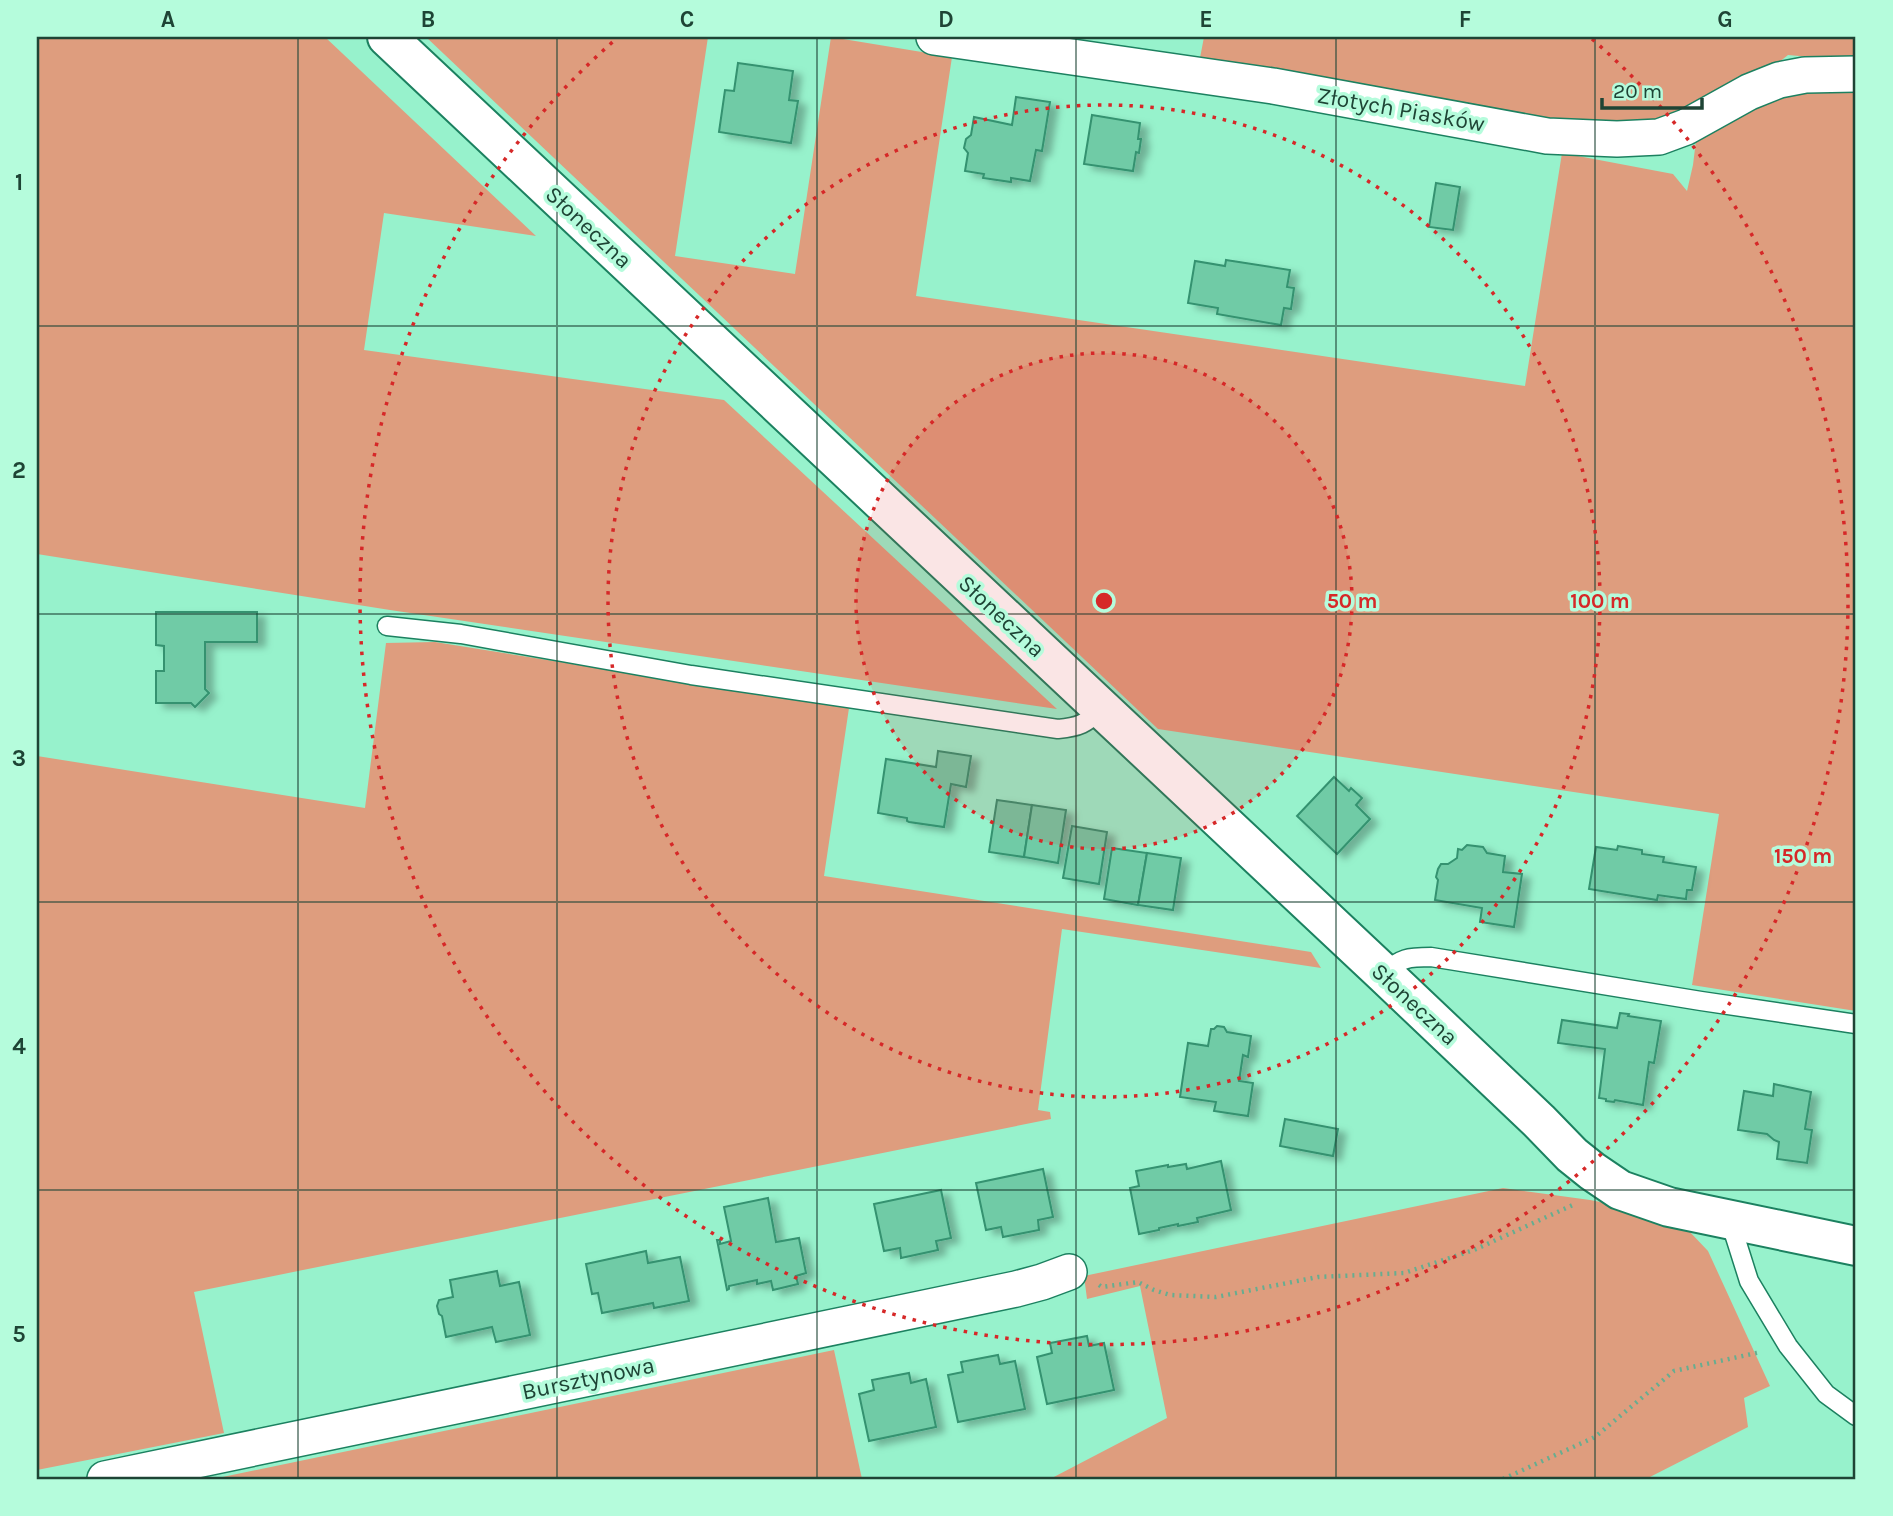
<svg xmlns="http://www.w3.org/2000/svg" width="1893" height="1516" font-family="Karla,sans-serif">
  <defs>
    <filter id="shadow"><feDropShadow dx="8" dy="4.5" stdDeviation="3.5" flood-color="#0004"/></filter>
  </defs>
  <rect width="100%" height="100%" fill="#97f2cc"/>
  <!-- green -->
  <g fill="#de9d7e">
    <path d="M 37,37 L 325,37 L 536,236 L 384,213 L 364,350 L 724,400 L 1057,709 L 390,610 L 37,554 Z"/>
    <path d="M 426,37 L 708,37 L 675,256 L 795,274 L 831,37 L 952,57 L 916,296 L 1525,386 L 1562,153 L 1673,174 L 1687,191 L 1693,165 L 1697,132 L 1777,92 L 1856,91 L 1856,1011 L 1692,985 L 1719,814 L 1158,729 Z"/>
    <path d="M 1204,37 L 1856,37 L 1856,61 L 1788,55 L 1762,76 L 1650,129 L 1541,123 L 1200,58 Z"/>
    <path d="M 435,642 L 849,708 L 824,876 L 1311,952 L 1321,968 L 1062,929 L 1038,1110 L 1050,1112 L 1051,1119 L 194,1292 L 224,1433 L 37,1470 L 37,756 L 365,808 L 386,643 Z"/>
    <path d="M 1503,1188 L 1590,1200 L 1631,1208 L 1688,1230 L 1708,1251 L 1770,1386 L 1744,1398 L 1748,1427 L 1646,1479 L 1050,1479 L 1167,1418 L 1140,1286 L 1087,1299 L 1084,1276 Z"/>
    <path d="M 834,1350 L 862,1479 L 213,1479 Z"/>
  </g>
  <!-- building -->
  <g fill="#70cba6" stroke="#349270" stroke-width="2" filter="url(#shadow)">
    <path d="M 738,63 L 793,71 L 789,100 L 798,101 L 791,143 L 719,132 L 725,90 L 734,91 Z"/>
    <path d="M 1016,97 L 1050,102 L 1042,151 L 1036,150 L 1030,181 L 1011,178 L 1011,182 L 983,178 L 984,174 L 965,171 L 968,153 L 964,148 L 966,139 L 971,135 L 974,117 L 1012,125 Z"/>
    <path d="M 1092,115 L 1140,123 L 1138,139 L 1141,139 L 1139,153 L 1136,152 L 1133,171 L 1084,164 Z"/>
    <path d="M 1436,183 L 1460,187 L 1453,230 L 1429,227 Z"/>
    <path d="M 1226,260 L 1290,270 L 1287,287 L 1294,288 L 1291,309 L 1284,308 L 1281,325 L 1217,314 L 1218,308 L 1188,303 L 1195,261 L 1225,266 Z"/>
    <path d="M 156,612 L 257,612 L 257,642 L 205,642 L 205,689 L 209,693 L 195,707 L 191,703 L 156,703 L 156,671 L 164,671 L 164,646 L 156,645 Z"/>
    <path d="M 938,751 L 971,756 L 966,787 L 951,784 L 944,827 L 909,822 L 907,821 L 907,818 L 878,813 L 886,759 L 936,767 Z"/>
    <path d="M 1334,777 L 1349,791 L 1351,788 L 1362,798 L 1356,805 L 1370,819 L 1337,854 L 1297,816 Z"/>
    <path d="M 997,800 L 1032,805 L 1024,857 L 989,852 Z"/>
    <path d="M 1032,805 L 1066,810 L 1058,863 L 1024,857 Z"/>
    <path d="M 1072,826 L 1107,832 L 1099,884 L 1063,878 Z"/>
    <path d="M 1467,845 L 1483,847 L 1487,853 L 1505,856 L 1503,872 L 1522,874 L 1514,927 L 1480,922 L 1482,908 L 1435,900 L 1438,880 L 1436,877 L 1438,869 L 1441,864 L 1448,864 L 1457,858 L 1458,849 L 1462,850 Z"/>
    <path d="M 1618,846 L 1642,850 L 1642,854 L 1664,857 L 1663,862 L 1696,867 L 1692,890 L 1687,890 L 1686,899 L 1658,895 L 1657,900 L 1589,889 L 1596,847 L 1617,850 Z"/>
    <path d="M 1112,848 L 1147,853 L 1138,905 L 1104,899 Z"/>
    <path d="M 1147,853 L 1181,858 L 1173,910 L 1138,905 Z"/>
    <path d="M 1620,1013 L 1629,1014 L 1628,1016 L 1661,1021 L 1654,1063 L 1649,1062 L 1643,1105 L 1615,1100 L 1614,1102 L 1606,1101 L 1606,1099 L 1599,1098 L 1605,1049 L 1558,1043 L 1562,1020 L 1617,1028 Z"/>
    <path d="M 1217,1026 L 1224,1027 L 1227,1032 L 1251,1036 L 1248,1057 L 1243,1055 L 1239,1081 L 1253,1083 L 1248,1116 L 1214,1111 L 1216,1102 L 1180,1097 L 1188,1043 L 1208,1046 L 1211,1029 L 1214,1029 Z"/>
    <path d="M 1774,1084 L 1811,1092 L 1805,1129 L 1812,1130 L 1807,1163 L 1777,1159 L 1779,1142 L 1774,1140 L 1767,1134 L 1738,1130 L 1744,1091 L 1773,1096 Z"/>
    <path d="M 1285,1119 L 1338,1129 L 1333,1156 L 1280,1146 Z"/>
    <path d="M 1221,1161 L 1231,1210 L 1197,1218 L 1198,1222 L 1178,1226 L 1178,1224 L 1159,1228 L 1159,1230 L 1139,1234 L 1130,1188 L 1139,1186 L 1136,1171 L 1168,1165 L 1168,1167 L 1186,1164 L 1187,1169 Z"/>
    <path d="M 1043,1169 L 1053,1217 L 1038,1220 L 1039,1230 L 1003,1237 L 1001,1227 L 986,1230 L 976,1183 Z"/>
    <path d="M 941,1190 L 951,1238 L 936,1241 L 938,1250 L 901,1258 L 900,1248 L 884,1251 L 874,1204 Z"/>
    <path d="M 768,1198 L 776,1242 L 799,1238 L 806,1273 L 796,1276 L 798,1284 L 773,1290 L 771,1281 L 757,1284 L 757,1280 L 729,1286 L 729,1289 L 727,1290 L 717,1240 L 720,1240 L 720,1244 L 731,1241 L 724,1207 Z"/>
    <path d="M 646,1251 L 648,1263 L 680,1257 L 689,1301 L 654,1308 L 653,1303 L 602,1313 L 598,1293 L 592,1294 L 586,1264 Z"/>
    <path d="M 497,1271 L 500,1286 L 519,1282 L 530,1335 L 496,1342 L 492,1327 L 446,1337 L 442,1316 L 439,1314 L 437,1306 L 439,1300 L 453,1297 L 450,1280 Z"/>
    <path d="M 1087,1336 L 1089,1346 L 1104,1343 L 1114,1390 L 1047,1404 L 1037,1357 L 1052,1353 L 1050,1343 Z"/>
    <path d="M 998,1355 L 1000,1364 L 1015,1361 L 1025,1409 L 958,1422 L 948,1375 L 963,1372 L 961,1362 Z"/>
    <path d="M 909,1373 L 911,1383 L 926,1379 L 936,1427 L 869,1441 L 859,1394 L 874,1390 L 872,1380 Z"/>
  </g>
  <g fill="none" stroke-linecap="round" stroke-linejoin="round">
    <defs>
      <g id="service">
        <path d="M 387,626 L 461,634 L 691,675 L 1058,729 C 1079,727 1086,724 1101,709"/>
        <path d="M 1383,973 C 1402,958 1407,957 1431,957 L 1701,1001 L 1856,1024"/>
        <path d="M 1730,1221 L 1749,1281 L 1788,1346 L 1826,1394 L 1856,1416"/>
      </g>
      <g id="minor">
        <path d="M 934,37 L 1273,86 L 1547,136 L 1617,139 L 1659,137 L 1686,127 L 1749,92 L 1779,80 L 1805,75 L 1856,74"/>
        <path d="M 105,1479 L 1016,1289 L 1042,1282 L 1069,1272"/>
      </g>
      <path id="tertiary" d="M 387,37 L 1383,973 L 1539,1121 L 1572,1155 L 1592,1171 L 1620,1190 L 1669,1207 L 1856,1246"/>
    </defs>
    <!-- service casing -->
    <use href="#service" stroke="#1c8160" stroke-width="21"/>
    <!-- minor casing -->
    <use href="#minor" stroke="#1c8160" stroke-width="38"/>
    <!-- tertiary casing -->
    <use href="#tertiary" stroke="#1c8160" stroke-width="42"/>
    <!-- path -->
    <g stroke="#67ad90" stroke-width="4.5" stroke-dasharray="2 5" stroke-linecap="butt">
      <path d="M 1099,1285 L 1102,1287 L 1138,1282 L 1154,1290 L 1170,1295 L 1216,1297 L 1318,1277 L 1404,1273 L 1474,1250 L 1575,1204"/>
      <path d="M 1503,1479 L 1595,1437 L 1674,1371 L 1761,1352"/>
    </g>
    <!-- service -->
    <use href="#service" stroke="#fff" stroke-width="18"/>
    <!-- minor -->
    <use href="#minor" stroke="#fff" stroke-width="35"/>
    <!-- tertiary -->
    <use href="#tertiary" stroke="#fff" stroke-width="38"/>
  </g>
  <!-- grid -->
  <path fill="none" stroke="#1e4435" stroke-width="2" stroke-opacity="0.55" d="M 298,37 L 298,1479M 557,37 L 557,1479M 817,37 L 817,1479M 1076,37 L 1076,1479M 1336,37 L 1336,1479M 1595,37 L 1595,1479M 37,326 L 1856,326M 37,614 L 1856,614M 37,902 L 1856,902M 37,1190 L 1856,1190"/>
  <!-- distance rings -->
  <circle cx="1104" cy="601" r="248" fill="#d62828" fill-opacity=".12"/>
  <g fill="none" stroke="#d62828" stroke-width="3.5" stroke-dasharray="3.5 7">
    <circle cx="1104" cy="601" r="248"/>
    <circle cx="1104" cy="601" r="496"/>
    <path d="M1592 39A744 744 0 1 1 616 39"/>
  </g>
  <g text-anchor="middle" stroke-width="7" stroke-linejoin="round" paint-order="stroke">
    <!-- street labels -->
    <g font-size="23" fill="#1e4435" stroke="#b5fcdc">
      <text transform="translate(1401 109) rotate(10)" y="8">Złotych Piasków</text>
      <text transform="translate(589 227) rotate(43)" y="8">Słoneczna</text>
      <text transform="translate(1002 616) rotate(43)" y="8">Słoneczna</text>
      <text transform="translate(1415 1004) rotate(43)" y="8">Słoneczna</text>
      <text transform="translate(588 1378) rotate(-12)" y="8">Bursztynowa</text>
    </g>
  </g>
  <circle cx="1104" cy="601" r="10" fill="#d62828" stroke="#b5fcdc" stroke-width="3.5"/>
  <g font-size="21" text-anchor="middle" font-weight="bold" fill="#d62828" stroke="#b5fcdc" stroke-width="7" stroke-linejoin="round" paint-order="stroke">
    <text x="1352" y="608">50 m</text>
    <text x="1600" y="608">100 m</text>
    <text x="1803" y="863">150 m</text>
  </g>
  <!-- border -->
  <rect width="1893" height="1516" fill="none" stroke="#b5fcdc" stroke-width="77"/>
  <!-- scale -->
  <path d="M1602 98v10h100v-10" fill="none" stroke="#1e4435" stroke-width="3.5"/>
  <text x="1613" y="98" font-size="21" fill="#1e4435" stroke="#b5fcdc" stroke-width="5" paint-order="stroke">20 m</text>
  <rect x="38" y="38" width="1816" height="1440" fill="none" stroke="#1e4435" stroke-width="2.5"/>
  <g font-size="23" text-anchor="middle" font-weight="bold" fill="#1e4435">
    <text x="168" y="27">A</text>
    <text x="428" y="27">B</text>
    <text x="687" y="27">C</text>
    <text x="946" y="27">D</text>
    <text x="1206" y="27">E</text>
    <text x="1465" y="27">F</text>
    <text x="1725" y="27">G</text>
    <text x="19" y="190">1</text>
    <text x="19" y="478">2</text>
    <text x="19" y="766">3</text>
    <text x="19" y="1054">4</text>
    <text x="19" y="1342">5</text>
  </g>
</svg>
